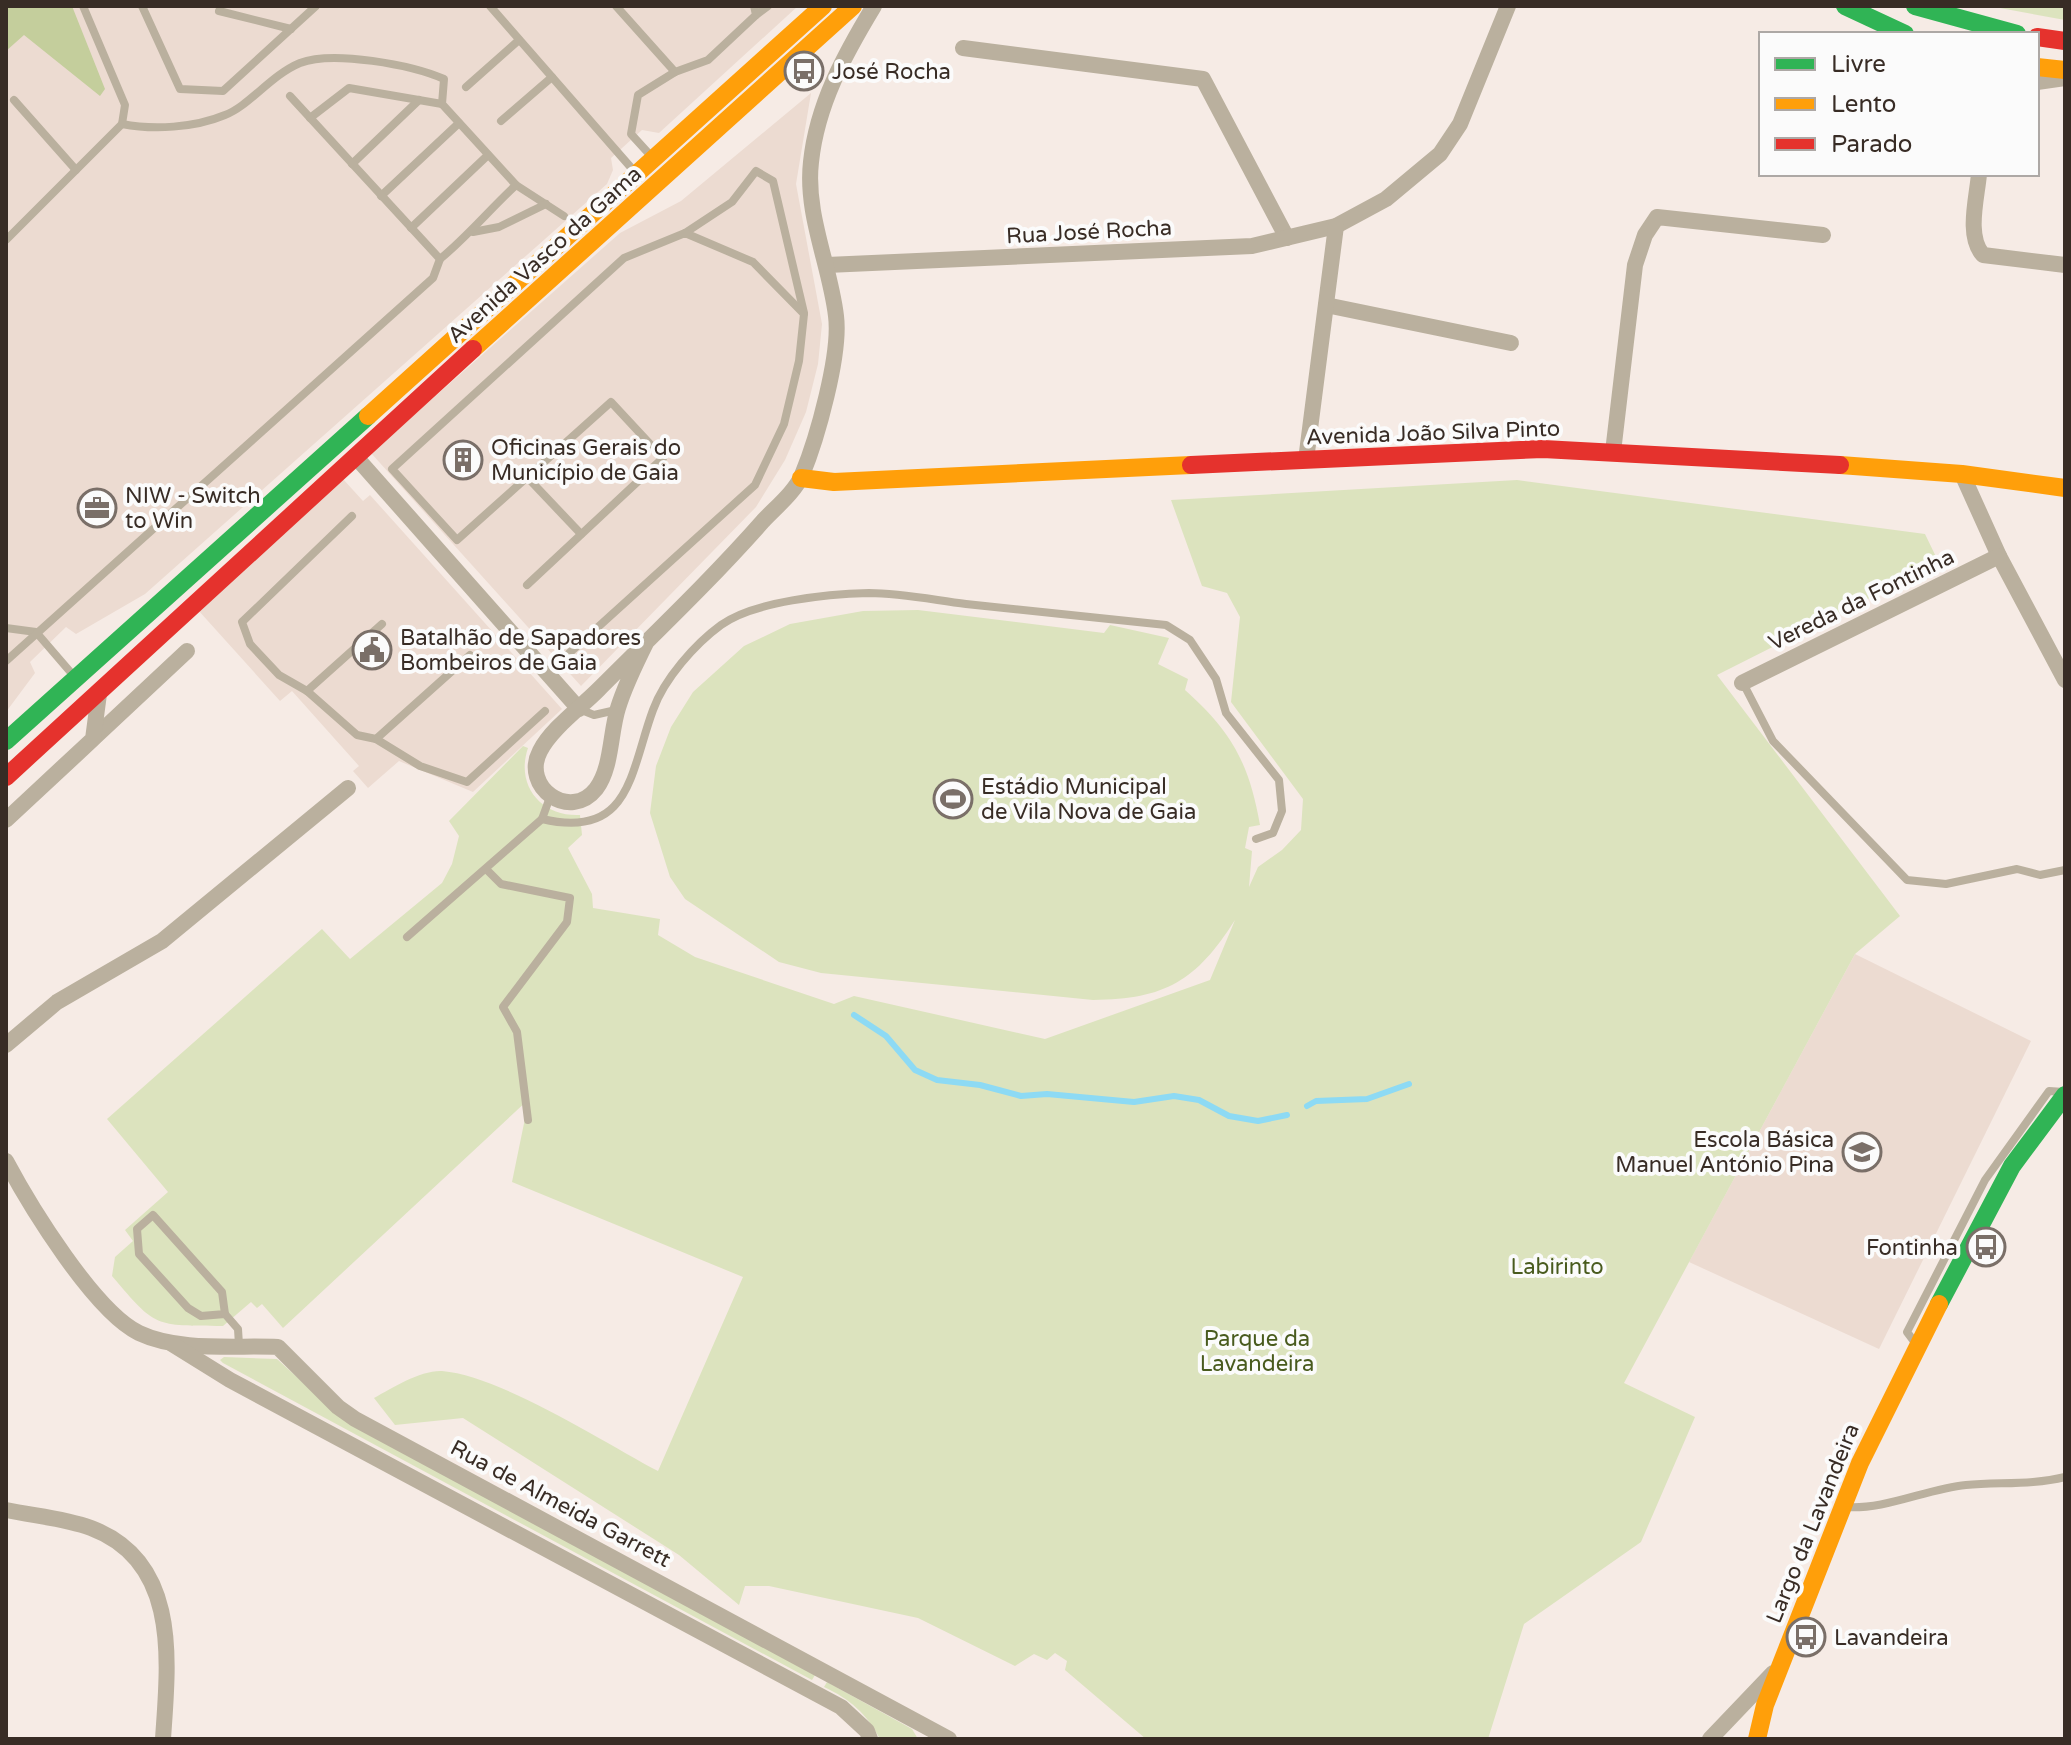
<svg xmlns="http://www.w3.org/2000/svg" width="2071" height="1745" font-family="'Varela Round',sans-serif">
  <rect width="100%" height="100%" fill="#f6ebe5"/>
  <!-- built -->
  <g fill="#ecdbd1">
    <path d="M 6,6 L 798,6 L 659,133 L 642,130 L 611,158 L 613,170 L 607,184 L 145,594 L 76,634 L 66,627 L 30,662 L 35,673 L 6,712 Z"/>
    <path d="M 811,93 L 796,184 L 822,324 L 818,364 L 806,412 L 785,460 L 756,507 L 581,686 L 371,453 L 620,233 L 681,201 Z"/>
    <path d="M 343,479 L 363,501 L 370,495 L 562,709 L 473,792 L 399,761 L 368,788 L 353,771 L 359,766 L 292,691 L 280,701 L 198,610 Z"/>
    <path d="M 1855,954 L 2031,1041 L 1879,1349 L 1689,1262 Z"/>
  </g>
  <!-- green -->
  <g fill="#dce3be">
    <path d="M 1989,6 L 2065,6 L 2065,20 Z"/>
    <path d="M 1517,480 L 1925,534 L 1939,563 L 1717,675 L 1900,916 L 1855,954 L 1624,1383 L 1695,1417 L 1641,1542 L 1524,1624 L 1488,1739 L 1146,1739 L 1065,1670 L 1067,1661 L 1055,1653 L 1047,1660 L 1034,1654 L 1015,1666 L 918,1618 L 769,1586 L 745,1586 L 739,1605 L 679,1555 L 463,1418 L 395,1425 L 374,1398 C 392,1388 421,1370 442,1371 C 501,1376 603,1442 658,1471 L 743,1277 L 512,1182 L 529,1099 L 283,1328 L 262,1304 L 257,1308 L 251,1302 L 223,1326 C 154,1325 157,1329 112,1276 L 115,1257 L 133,1241 L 125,1230 L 168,1192 L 107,1119 L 322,929 L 350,959 L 442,883 L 452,864 L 459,836 L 449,821 L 523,746 L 528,748 C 515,786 542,817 580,815 L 582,835 L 568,848 L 592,894 L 593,908 L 660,919 L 658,935 L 695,957 L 834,1004 L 854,996 L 1045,1039 L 1210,980 L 1235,920 C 1196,981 1166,999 1093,1000 L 821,973 L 779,962 L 685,899 L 670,877 L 650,813 L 656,766 L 671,727 L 693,692 L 744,646 L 790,624 L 863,611 L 918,610 L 1104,633 L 1110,625 L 1169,638 L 1158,664 L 1188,679 L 1185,690 C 1232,732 1249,763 1260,825 L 1249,827 L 1245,848 L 1252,851 L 1249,887 L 1258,867 L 1282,850 L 1301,830 L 1303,799 L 1231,702 L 1240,617 L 1227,593 L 1202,586 L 1171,500 Z"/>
    <path d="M 224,1357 L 277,1359 L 345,1421 L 815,1675 L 812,1680 L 223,1363 L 220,1360 Z"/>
    <path d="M 827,1682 L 912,1729 L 918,1739 L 880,1739 C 867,1714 850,1699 824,1687 Z"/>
  </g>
  <!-- forest -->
  <path fill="#c4ce9c" d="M 6,6 L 72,6 L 105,89 L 100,96 L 24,35 L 6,51 Z"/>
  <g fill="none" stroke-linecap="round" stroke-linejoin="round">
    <!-- stream -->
    <g stroke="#8ddaf4" stroke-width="6">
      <path d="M 854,1015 L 886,1036 L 915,1070 L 937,1080 L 980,1085 L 1021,1096 L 1047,1094 L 1134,1102 L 1174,1096 L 1199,1100 L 1229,1116 L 1258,1121 L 1287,1115"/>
      <path d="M 1307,1106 L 1316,1101 L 1367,1099 L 1409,1084"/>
    </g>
    <!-- lane -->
    <g stroke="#bab09e" stroke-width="8">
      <path d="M 83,6 L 125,105 L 122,124"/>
      <path d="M 142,6 L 180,89 L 223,91 L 316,6"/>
      <path d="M 490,6 L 634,171"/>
      <path d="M 616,6 L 675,72"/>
      <path d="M 219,11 L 291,29"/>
      <path d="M 756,15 L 768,6"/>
      <path d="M 466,87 L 519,40"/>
      <path d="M 14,100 L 76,170"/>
      <path d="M 310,118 L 349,88 L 442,104"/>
      <path d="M 501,121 L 552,77"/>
      <path d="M 651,156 L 631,134 L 638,95 L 675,72 L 708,60 L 756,15 L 754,6"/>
      <path d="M 352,164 L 419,100"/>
      <path d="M 516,185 L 564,216"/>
      <path d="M 381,196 L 459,123"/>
      <path d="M 411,228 L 488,155"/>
      <path d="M 473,232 L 499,227 L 546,204"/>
      <path d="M 685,233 L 732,202 L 756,171 L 773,181 L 804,313"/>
      <path d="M 6,240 L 122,124 C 153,130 194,128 225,115 C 249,106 271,75 300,63 C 333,50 412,65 444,79 L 442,104 L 516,185 C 489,210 468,236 440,259"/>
      <path d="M 527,477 L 581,534"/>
      <path d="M 352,516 L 242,622 L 250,644 L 279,675 L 307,691 L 357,735 L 376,739 L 470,655"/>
      <path d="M 527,585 L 663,458 L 611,402 L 457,540 L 392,469 L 624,258 L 685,233 L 753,262 L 804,314 L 799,361 L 784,424 L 755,485 L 566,656"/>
      <path d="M 6,628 L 36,632 L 73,675"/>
      <path d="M 6,661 L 433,278 L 440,259 L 290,96"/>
      <path d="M 1743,683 L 1773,741 L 1907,880 L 1946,884 L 2017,869 L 2040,875 L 2065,870"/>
      <path d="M 307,691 L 382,624"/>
      <path d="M 579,709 L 594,715 L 616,710"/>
      <path d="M 376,739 L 420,766 L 467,782 L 545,711"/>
      <path d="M 542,819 C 631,840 630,772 653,710 C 664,679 695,644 721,625 C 754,601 829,594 869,593 C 901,593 934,600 966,604 C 1033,611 1099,618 1166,625 L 1190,640 L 1216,679 L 1226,713 L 1279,780 L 1282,811 L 1273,833 L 1256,839"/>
      <path d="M 487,870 L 501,884 L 570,898 L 567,922 L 503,1007 L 517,1032 L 528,1120"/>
      <path d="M 407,937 L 542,819 L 550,797"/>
      <path d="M 153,1215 L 222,1292 L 225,1314 L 201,1316 L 188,1308 L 139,1254 L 137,1229 Z"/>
      <path d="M 225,1314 L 238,1329 L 239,1345"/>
      <path d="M 1916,1344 L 1907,1332 L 1985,1180 L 2049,1091 L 2064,1092"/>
      <path d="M 1845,1507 C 1886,1510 1926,1489 1966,1485 C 2000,1482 2032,1485 2065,1477"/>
    </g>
    <!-- street -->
    <g stroke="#bab09e" stroke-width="16">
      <path d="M 963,48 L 1203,79 L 1287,238"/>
      <path d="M 2037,82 L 2065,78"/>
      <path d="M 1979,174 C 1977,198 1966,236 1983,255 L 2065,265"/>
      <path d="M 827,265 L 1252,246 L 1336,226 L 1386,199 L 1440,154 L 1460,124 L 1508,6"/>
      <path d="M 1326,305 L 1511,343"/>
      <path d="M 1613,452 L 1635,265 L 1645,235 L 1657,217 L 1823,235"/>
      <path d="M 355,456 L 579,709"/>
      <path d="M 1306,460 L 1336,226"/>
      <path d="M 1962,474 L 1999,556 L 2065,680"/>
      <path d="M 647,641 C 636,663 625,685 618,708 C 610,733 612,768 596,789 C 570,822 521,787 540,751 C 551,729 580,708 598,690 C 654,634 711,580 763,521 C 775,508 795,492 802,475 C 817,439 841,354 836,316 C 830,265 805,214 811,162 C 817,104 845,54 874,6"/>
      <path d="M 1742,683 L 1999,556"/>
      <path d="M 95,737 L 187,651"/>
      <path d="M 6,820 L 93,739 L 99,694"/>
      <path d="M 6,1045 L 57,1002 L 162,941 L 348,788"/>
      <path d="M 6,1161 C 30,1206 94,1311 139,1333 C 179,1352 236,1345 278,1347 L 338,1407 L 355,1419 L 949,1739"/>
      <path d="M 172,1344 L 230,1380 L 841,1707 L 867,1731 L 870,1739"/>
      <path d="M 6,1510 C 34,1516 64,1518 91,1528 C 181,1562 168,1663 163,1739"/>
      <path d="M 1710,1739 L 1773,1673"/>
    </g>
    <!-- fast -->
    <g stroke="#30b455" stroke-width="18">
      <path d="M 1845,6 L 1905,34"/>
      <path d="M 1915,6 L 2017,34"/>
      <path d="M 6,741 L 368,416"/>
      <path d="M 1939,1304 L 2012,1166 L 2065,1095"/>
    </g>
    <!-- slow -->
    <g stroke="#ff9f0a" stroke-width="18">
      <path d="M 2037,67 L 2065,70"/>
      <path d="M 473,349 L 853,6"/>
      <path d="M 368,416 L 823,6"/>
      <path d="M 1840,465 L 1962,474 L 2065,488"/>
      <path d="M 801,478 L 834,482 L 1191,465"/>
      <path d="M 1757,1739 L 1765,1705 L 1860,1463 L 1939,1304"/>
    </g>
    <!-- jam -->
    <g stroke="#e5322d" stroke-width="18">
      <path d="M 2037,37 L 2065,41"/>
      <path d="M 1191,465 L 1543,449 L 1840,465"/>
      <path d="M 6,777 L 473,349"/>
    </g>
  </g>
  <!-- icons -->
  <defs>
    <symbol id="bus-ring" viewBox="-11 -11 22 22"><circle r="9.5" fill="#fbfbfb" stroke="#7a6f68" stroke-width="1.5"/><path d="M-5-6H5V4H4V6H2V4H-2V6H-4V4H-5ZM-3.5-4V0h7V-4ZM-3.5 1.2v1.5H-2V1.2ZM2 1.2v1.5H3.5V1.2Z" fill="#7a6f68"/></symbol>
    <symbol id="building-ring" viewBox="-11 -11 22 22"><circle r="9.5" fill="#fbfbfb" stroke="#7a6f68" stroke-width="1.5"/><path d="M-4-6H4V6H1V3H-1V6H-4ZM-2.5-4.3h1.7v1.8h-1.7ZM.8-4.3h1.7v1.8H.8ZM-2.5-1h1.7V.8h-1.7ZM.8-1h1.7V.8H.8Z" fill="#7a6f68"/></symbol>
    <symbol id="office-ring" viewBox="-11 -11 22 22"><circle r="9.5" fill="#fbfbfb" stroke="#7a6f68" stroke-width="1.5"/><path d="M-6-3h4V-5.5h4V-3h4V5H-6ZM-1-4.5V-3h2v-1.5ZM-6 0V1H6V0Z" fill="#7a6f68"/></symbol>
    <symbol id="civic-ring" viewBox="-11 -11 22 22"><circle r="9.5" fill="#fbfbfb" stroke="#7a6f68" stroke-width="1.5"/><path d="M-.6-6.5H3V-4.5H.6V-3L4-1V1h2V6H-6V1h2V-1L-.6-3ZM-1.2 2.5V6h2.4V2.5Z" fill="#7a6f68"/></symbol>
    <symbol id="stadium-ring" viewBox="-11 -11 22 22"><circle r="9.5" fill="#fbfbfb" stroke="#7a6f68" stroke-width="1.5"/><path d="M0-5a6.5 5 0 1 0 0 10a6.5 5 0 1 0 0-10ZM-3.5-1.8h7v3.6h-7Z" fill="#7a6f68"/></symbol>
    <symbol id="school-ring" viewBox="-11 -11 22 22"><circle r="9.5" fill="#fbfbfb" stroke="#7a6f68" stroke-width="1.5"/><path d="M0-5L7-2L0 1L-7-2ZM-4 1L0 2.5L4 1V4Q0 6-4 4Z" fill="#7a6f68"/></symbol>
  </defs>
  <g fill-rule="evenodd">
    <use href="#bus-ring" x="782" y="49" width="44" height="44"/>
    <use href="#building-ring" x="441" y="438" width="44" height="44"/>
    <use href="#office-ring" x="75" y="486" width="44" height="44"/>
    <use href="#civic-ring" x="350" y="628" width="44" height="44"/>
    <use href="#stadium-ring" x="931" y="777" width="44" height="44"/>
    <use href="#school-ring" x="1840" y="1130" width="44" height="44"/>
    <use href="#bus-ring" x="1964" y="1225" width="44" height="44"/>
    <use href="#bus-ring" x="1784" y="1615" width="44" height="44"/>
  </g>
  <g text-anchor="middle" stroke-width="8" stroke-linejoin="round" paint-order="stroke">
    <!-- poi labels -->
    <g font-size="22" fill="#382c25" stroke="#fbfbfb" text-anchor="start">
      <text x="832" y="79">José Rocha</text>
      <text x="491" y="455">Oficinas Gerais do<tspan x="491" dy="25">Município de Gaia</tspan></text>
      <text x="125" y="503">NIW - Switch<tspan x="125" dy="25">to Win</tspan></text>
      <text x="400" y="645">Batalhão de Sapadores<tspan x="400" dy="25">Bombeiros de Gaia</tspan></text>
      <text x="981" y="794">Estádio Municipal<tspan x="981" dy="25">de Vila Nova de Gaia</tspan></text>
      <text x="1834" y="1147" text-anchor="end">Escola Básica<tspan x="1834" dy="25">Manuel António Pina</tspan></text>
      <text x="1958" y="1255" text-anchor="end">Fontinha</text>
      <text x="1834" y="1645">Lavandeira</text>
    </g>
    <!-- street labels -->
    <g font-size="22" fill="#382c25" stroke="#fbfbfb">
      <text transform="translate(1089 231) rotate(-3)" y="8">Rua José Rocha</text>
      <text transform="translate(544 254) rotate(-42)" y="8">Avenida Vasco da Gama</text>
      <text transform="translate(1433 432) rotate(-2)" y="8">Avenida João Silva Pinto</text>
      <text transform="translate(1861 599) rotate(-26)" y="8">Vereda da Fontinha</text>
      <text transform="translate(561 1503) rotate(28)" y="8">Rua de Almeida Garrett</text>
      <text transform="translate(1812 1523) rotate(-68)" y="8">Largo da Lavandeira</text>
    </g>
    <!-- park labels -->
    <g font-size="22" fill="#495b1e" stroke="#fbfbfb">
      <text x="1557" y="1274">Labirinto</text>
      <text x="1257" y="1346">Parque da<tspan x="1257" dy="25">Lavandeira</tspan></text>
    </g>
  </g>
  <!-- border -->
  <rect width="2071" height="1745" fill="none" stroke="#382c25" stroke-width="16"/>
  <!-- legend -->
  <rect x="1759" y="32" width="280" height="144" fill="#fbfbfb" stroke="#ada8a5" stroke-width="2"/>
  <rect x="1775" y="58" width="40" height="12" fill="#30b455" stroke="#ada8a5" stroke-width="2"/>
  <text x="1831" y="72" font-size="24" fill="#382c25">Livre</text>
  <rect x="1775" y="98" width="40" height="12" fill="#ff9f0a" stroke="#ada8a5" stroke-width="2"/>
  <text x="1831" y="112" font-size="24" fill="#382c25">Lento</text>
  <rect x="1775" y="138" width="40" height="12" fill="#e5322d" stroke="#ada8a5" stroke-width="2"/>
  <text x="1831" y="152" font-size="24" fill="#382c25">Parado</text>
</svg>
